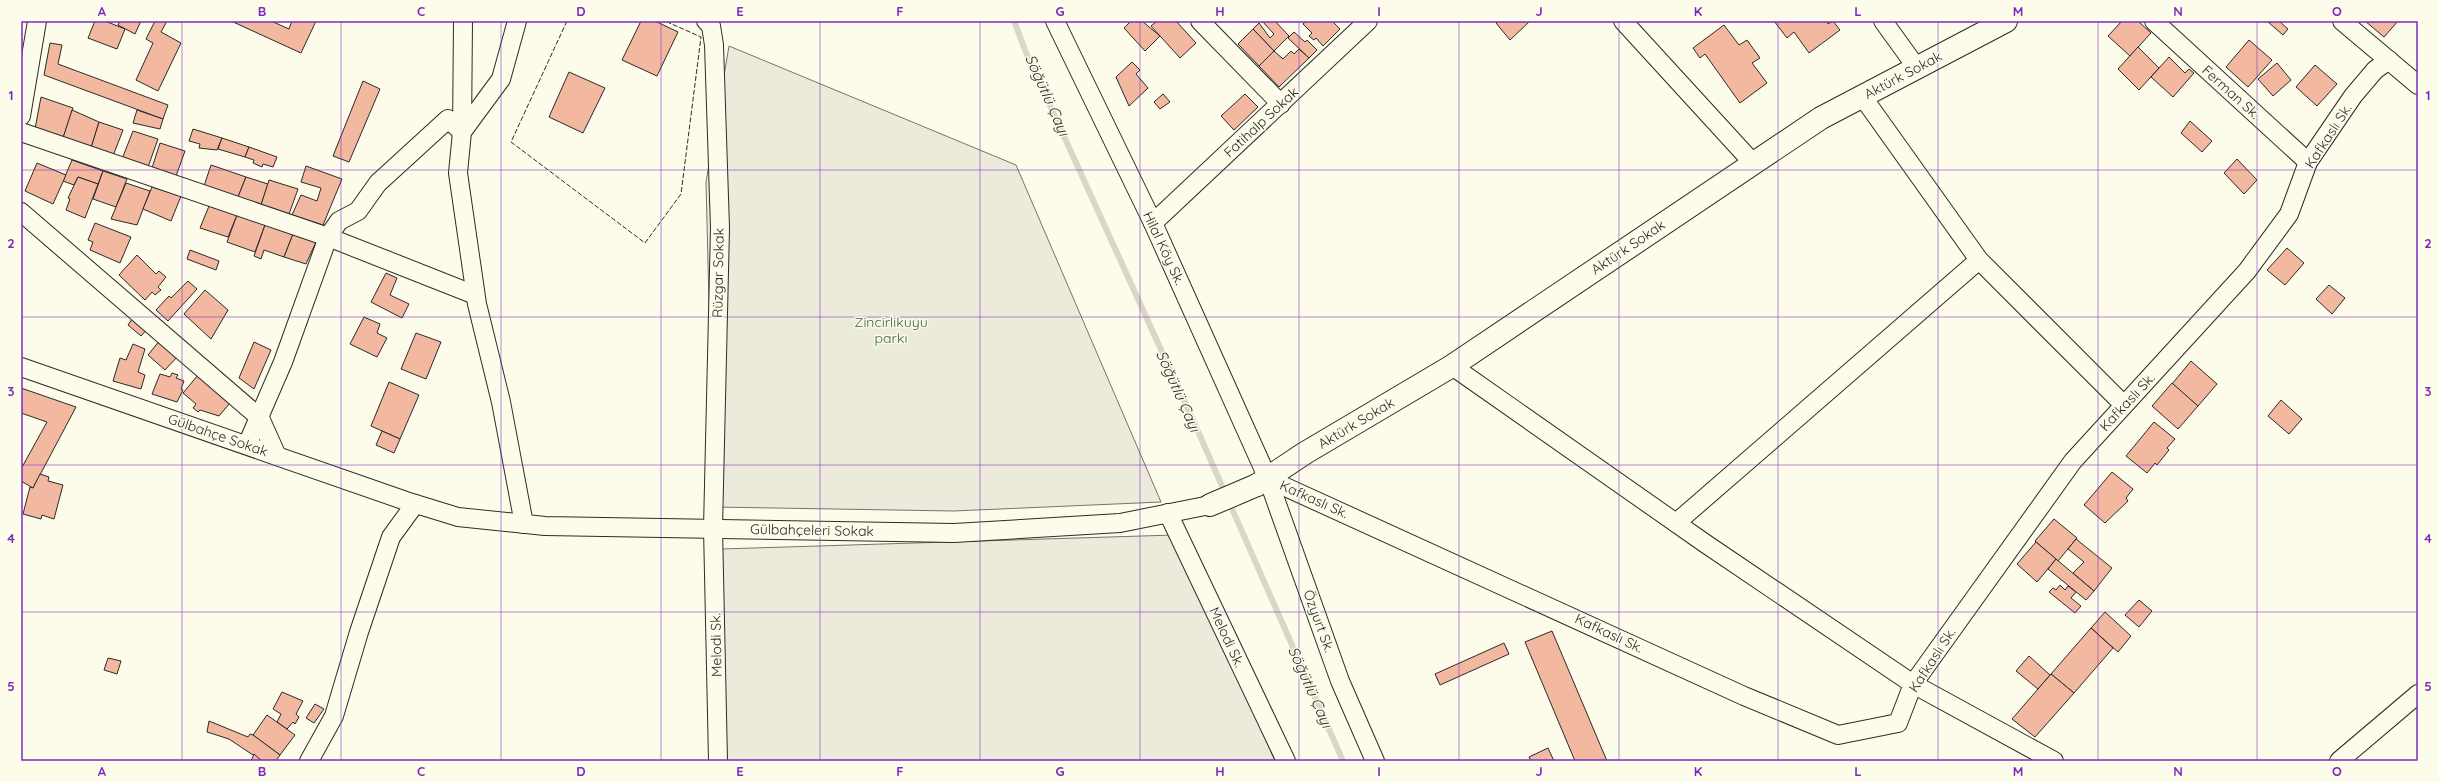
<svg xmlns="http://www.w3.org/2000/svg" width="2439" height="782" font-family="Quicksand,sans-serif">
  <rect width="100%" height="100%" fill="#fdfbea"/>
  <!-- green -->
  <g fill="#ecebdb" stroke="#74746e">
    <path d="M 729,46 L 1016,165 L 1161,502 L 954,511 L 714,507 L 706,182 Z"/>
    <path d="M 1174,535 L 1275,761 L 724,761 L 721,549 Z"/>
  </g>
  <g fill="none" stroke-linecap="round" stroke-linejoin="round">
    <!-- stream -->
    <path stroke="#d8d7c9" stroke-width="6" d="M 1014,21 L 1027,55 L 1193,420 L 1343,761"/>
  </g>
  <!-- building -->
  <g fill="#f2b8a0" stroke="#2b2b2b">
    <path d="M 95,21 L 105,21 L 125,29 L 117,49 L 88,38 Z"/>
    <path d="M 120,21 L 141,21 L 135,34 L 118,25 Z"/>
    <path d="M 155,21 L 167,21 L 161,32 L 181,43 L 158,91 L 136,80 L 153,43 L 146,39 Z"/>
    <path d="M 231,21 L 271,21 L 289,29 L 292,21 L 316,21 L 301,53 Z"/>
    <path d="M 641,21 L 655,21 L 678,32 L 657,76 L 622,60 Z"/>
    <path d="M 1131,21 L 1142,21 L 1160,36 L 1145,51 L 1124,28 Z"/>
    <path d="M 1157,21 L 1176,21 L 1196,43 L 1180,58 L 1151,26 Z"/>
    <path d="M 1262,21 L 1275,21 L 1289,36 L 1274,51 L 1253,29 L 1259,23 L 1270,38 L 1274,34 Z"/>
    <path d="M 1306,21 L 1332,21 L 1340,29 L 1323,46 L 1316,38 L 1314,40 L 1309,36 L 1312,33 L 1303,24 Z"/>
    <path d="M 1499,21 L 1530,21 L 1510,40 L 1496,23 Z"/>
    <path d="M 1774,21 L 1827,21 L 1828,24 L 1833,21 L 1840,30 L 1809,53 L 1794,32 L 1787,38 Z"/>
    <path d="M 2122,21 L 2138,21 L 2151,33 L 2130,56 L 2108,36 Z"/>
    <path d="M 2279,21 L 2288,29 L 2283,35 L 2268,22 Z"/>
    <path d="M 2365,21 L 2398,21 L 2384,37 Z"/>
    <path d="M 1724,25 L 1739,45 L 1747,40 L 1760,58 L 1752,63 L 1767,83 L 1740,103 L 1705,54 L 1700,58 L 1693,48 Z"/>
    <path d="M 1253,29 L 1274,51 L 1259,66 L 1238,44 Z"/>
    <path d="M 1294,32 L 1305,42 L 1307,40 L 1317,50 L 1309,58 L 1288,38 Z"/>
    <path d="M 2249,40 L 2272,60 L 2248,87 L 2226,67 Z"/>
    <path d="M 50,43 L 62,45 L 58,64 L 168,105 L 163,119 L 44,75 Z"/>
    <path d="M 2138,47 L 2159,68 L 2139,90 L 2118,69 Z"/>
    <path d="M 1299,49 L 1309,58 L 1279,87 L 1259,66 L 1274,51 L 1283,59 L 1291,51 L 1294,54 Z"/>
    <path d="M 2169,57 L 2185,73 L 2189,69 L 2194,73 L 2173,97 L 2151,77 Z"/>
    <path d="M 1132,62 L 1140,70 L 1136,74 L 1148,88 L 1129,106 L 1116,77 Z"/>
    <path d="M 2277,63 L 2291,80 L 2273,96 L 2258,79 Z"/>
    <path d="M 2315,65 L 2337,84 L 2317,106 L 2296,87 Z"/>
    <path d="M 569,72 L 605,88 L 583,133 L 549,117 Z"/>
    <path d="M 363,81 L 380,89 L 349,162 L 333,156 Z"/>
    <path d="M 1163,94 L 1170,102 L 1160,109 L 1154,102 Z"/>
    <path d="M 1245,94 L 1258,107 L 1234,130 L 1221,116 Z"/>
    <path d="M 41,97 L 73,108 L 63,138 L 35,129 Z"/>
    <path d="M 72,110 L 99,122 L 91,148 L 63,138 Z"/>
    <path d="M 137,110 L 163,119 L 160,129 L 133,123 Z"/>
    <path d="M 2190,121 L 2212,141 L 2202,152 L 2181,133 Z"/>
    <path d="M 99,122 L 123,130 L 113,156 L 91,148 Z"/>
    <path d="M 193,129 L 222,138 L 217,150 L 199,148 L 200,144 L 189,141 Z"/>
    <path d="M 133,131 L 158,139 L 148,167 L 122,159 Z"/>
    <path d="M 222,138 L 249,147 L 245,157 L 218,149 Z"/>
    <path d="M 160,143 L 185,151 L 176,176 L 152,168 Z"/>
    <path d="M 249,147 L 277,157 L 273,167 L 263,164 L 262,167 L 253,163 L 254,160 L 245,157 Z"/>
    <path d="M 2237,159 L 2257,180 L 2244,194 L 2224,173 Z"/>
    <path d="M 72,160 L 103,171 L 98,184 L 78,177 L 74,185 L 63,181 Z"/>
    <path d="M 37,163 L 66,175 L 53,204 L 25,191 Z"/>
    <path d="M 211,165 L 246,177 L 238,197 L 204,186 Z"/>
    <path d="M 306,166 L 342,179 L 323,225 L 292,215 L 301,195 L 317,201 L 321,188 L 301,182 Z"/>
    <path d="M 103,171 L 127,179 L 116,207 L 93,199 Z"/>
    <path d="M 78,177 L 98,184 L 85,218 L 66,210 L 70,199 L 68,198 Z"/>
    <path d="M 246,177 L 268,184 L 261,205 L 238,197 Z"/>
    <path d="M 269,180 L 298,189 L 289,214 L 261,205 Z"/>
    <path d="M 126,183 L 150,191 L 137,225 L 111,219 Z"/>
    <path d="M 152,187 L 181,196 L 171,221 L 143,209 Z"/>
    <path d="M 209,206 L 237,215 L 228,237 L 200,228 Z"/>
    <path d="M 237,215 L 265,225 L 255,252 L 227,242 Z"/>
    <path d="M 95,223 L 131,237 L 120,263 L 90,250 L 93,242 L 88,240 Z"/>
    <path d="M 265,225 L 293,234 L 284,257 L 264,250 L 261,259 L 254,256 Z"/>
    <path d="M 293,234 L 316,242 L 306,264 L 284,257 Z"/>
    <path d="M 2287,248 L 2304,263 L 2285,285 L 2267,270 Z"/>
    <path d="M 190,250 L 219,261 L 216,270 L 187,259 Z"/>
    <path d="M 137,255 L 156,274 L 159,271 L 166,277 L 158,287 L 161,290 L 155,295 L 152,292 L 145,300 L 119,275 Z"/>
    <path d="M 386,273 L 397,278 L 390,295 L 409,304 L 402,318 L 371,302 Z"/>
    <path d="M 188,281 L 197,289 L 168,321 L 156,310 L 169,296 L 171,298 Z"/>
    <path d="M 2329,285 L 2345,298 L 2332,314 L 2316,299 Z"/>
    <path d="M 205,290 L 228,310 L 211,339 L 184,314 Z"/>
    <path d="M 134,316 L 148,328 L 141,336 L 128,325 Z"/>
    <path d="M 364,317 L 380,324 L 377,333 L 387,338 L 377,357 L 350,344 Z"/>
    <path d="M 416,333 L 441,342 L 426,379 L 401,369 Z"/>
    <path d="M 160,340 L 178,356 L 165,370 L 148,355 Z"/>
    <path d="M 254,342 L 271,350 L 254,389 L 239,378 Z"/>
    <path d="M 133,344 L 145,349 L 138,372 L 145,375 L 141,389 L 113,381 L 120,358 L 126,360 Z"/>
    <path d="M 2191,361 L 2217,384 L 2198,406 L 2172,384 Z"/>
    <path d="M 172,373 L 178,375 L 176,378 L 184,381 L 181,389 L 183,390 L 177,402 L 152,394 L 160,374 L 170,377 Z"/>
    <path d="M 198,375 L 230,403 L 219,416 L 200,410 L 198,412 L 193,408 L 196,404 L 183,393 Z"/>
    <path d="M 389,382 L 419,395 L 400,439 L 371,426 Z"/>
    <path d="M 2172,383 L 2198,406 L 2178,429 L 2152,406 Z"/>
    <path d="M 21,388 L 76,407 L 33,488 L 21,481 L 21,469 L 47,422 L 21,413 Z"/>
    <path d="M 2281,400 L 2302,419 L 2289,434 L 2268,416 Z"/>
    <path d="M 2154,422 L 2175,439 L 2167,448 L 2169,450 L 2157,465 L 2155,463 L 2147,473 L 2126,456 Z"/>
    <path d="M 382,431 L 400,439 L 394,453 L 376,445 Z"/>
    <path d="M 2112,472 L 2133,489 L 2126,498 L 2128,501 L 2105,523 L 2084,505 Z"/>
    <path d="M 40,474 L 49,477 L 48,481 L 63,485 L 54,519 L 42,515 L 41,519 L 23,514 L 30,487 L 33,488 Z"/>
    <path d="M 2054,519 L 2077,538 L 2058,561 L 2035,541 Z"/>
    <path d="M 2076,539 L 2112,568 L 2094,591 L 2073,573 L 2084,562 L 2068,549 Z"/>
    <path d="M 2036,542 L 2056,559 L 2037,582 L 2017,564 Z"/>
    <path d="M 2056,559 L 2094,591 L 2086,600 L 2048,569 Z"/>
    <path d="M 2060,585 L 2065,590 L 2068,586 L 2076,592 L 2071,598 L 2081,606 L 2075,613 L 2049,592 L 2053,588 L 2056,590 Z"/>
    <path d="M 2139,600 L 2152,611 L 2139,627 L 2125,615 Z"/>
    <path d="M 2105,612 L 2131,636 L 2118,652 L 2091,628 Z"/>
    <path d="M 2091,628 L 2113,648 L 2074,693 L 2051,674 Z"/>
    <path d="M 1552,631 L 1607,761 L 1575,761 L 1525,642 Z"/>
    <path d="M 1504,643 L 1509,654 L 1440,685 L 1435,674 Z"/>
    <path d="M 2029,656 L 2050,675 L 2038,689 L 2016,671 Z"/>
    <path d="M 108,658 L 121,661 L 117,674 L 104,670 Z"/>
    <path d="M 2051,674 L 2074,693 L 2035,737 L 2012,719 Z"/>
    <path d="M 282,692 L 303,701 L 296,714 L 299,717 L 295,724 L 293,722 L 287,729 L 277,722 L 281,714 L 273,709 Z"/>
    <path d="M 315,704 L 324,709 L 314,723 L 306,718 Z"/>
    <path d="M 267,715 L 295,735 L 280,755 L 253,735 Z"/>
    <path d="M 209,721 L 248,737 L 250,734 L 253,735 L 280,755 L 276,761 L 262,761 L 229,739 L 207,732 Z"/>
    <path d="M 1548,748 L 1554,761 L 1531,761 L 1529,757 Z"/>
    <path d="M 254,754 L 262,761 L 251,761 Z"/>
  </g>
  <g fill="none" stroke-linecap="round" stroke-linejoin="round">
    <defs>
      <g id="minor">
        <path d="M 517,21 L 501,79 L 462,132 L 458,173 L 477,304 L 501,402 L 524,524"/>
        <path d="M 706,21 L 711,26 L 714,45 L 720,228 L 713,528 L 718,761"/>
        <path d="M 1055,21 L 1153,223 L 1268,479 L 1340,681 L 1375,761"/>
        <path d="M 1200,21 L 1281,104"/>
        <path d="M 1623,21 L 1753,163"/>
        <path d="M 1883,21 L 1917,68"/>
        <path d="M 2154,21 L 2308,162"/>
        <path d="M 2342,21 L 2418,85"/>
        <path d="M 1862,96 L 1979,260 L 2124,405"/>
        <path d="M 21,116 L 37,21"/>
        <path d="M 21,132 L 328,237 L 475,295"/>
        <path d="M 21,212 L 260,418 L 277,456"/>
        <path d="M 1153,223 L 1368,21"/>
        <path d="M 1452,366 L 1706,544 L 1913,684 L 2054,761"/>
        <path d="M 21,367 L 406,501 L 458,517 L 545,526 L 954,533 L 1120,523 L 1210,505"/>
        <path d="M 247,445 L 283,362 L 328,237 L 339,221 L 358,211 L 378,183 L 448,119 L 462,132 L 463,21"/>
        <path d="M 1268,479 L 1744,696 L 1838,735 L 1898,723 L 1913,684 L 2073,461 L 2247,271 L 2289,214 L 2308,162 L 2353,96 L 2375,70 L 2389,60"/>
        <path d="M 1168,513 L 1286,761"/>
        <path d="M 1676,523 L 1979,260"/>
        <path d="M 309,761 L 334,716 L 359,632 L 391,537 L 415,504"/>
        <path d="M 2339,761 L 2418,694"/>
      </g>
      <path id="tertiary" d="M 1257,485 L 1305,453 L 1452,366 L 1821,118 L 2006,21"/>
      <path id="secondary" d="M 1210,505 L 1257,485"/>
    </defs>
    <!-- minor casing -->
    <use href="#minor" stroke="#2b2b2b" stroke-width="20"/>
    <!-- tertiary casing -->
    <use href="#tertiary" stroke="#2b2b2b" stroke-width="24"/>
    <!-- secondary casing -->
    <use href="#secondary" stroke="#2b2b2b" stroke-width="24"/>
    <!-- minor -->
    <use href="#minor" stroke="#fdfbea" stroke-width="18"/>
    <!-- tertiary -->
    <use href="#tertiary" stroke="#fdfbea" stroke-width="22"/>
    <!-- secondary -->
    <use href="#secondary" stroke="#fdfbea" stroke-width="22"/>
    <!-- fence -->
    <path stroke="#2b2b2b" stroke-width="1" stroke-dasharray="5 2" stroke-linecap="butt" d="M 567,21 L 511,142 L 645,243 L 681,194 L 701,37 L 665,21"/>
  </g>
  <!-- grid -->
  <path fill="none" stroke="#7b2cbf" stroke-width="1" stroke-opacity="0.55" d="M 182,21 L 182,761M 341,21 L 341,761M 501,21 L 501,761M 661,21 L 661,761M 820,21 L 820,761M 980,21 L 980,761M 1140,21 L 1140,761M 1299,21 L 1299,761M 1459,21 L 1459,761M 1619,21 L 1619,761M 1778,21 L 1778,761M 1938,21 L 1938,761M 2098,21 L 2098,761M 2257,21 L 2257,761M 21,170 L 2418,170M 21,317 L 2418,317M 21,465 L 2418,465M 21,612 L 2418,612"/>
  <g text-anchor="middle" stroke-width="3" stroke-linejoin="round" paint-order="stroke">
    <!-- street labels -->
    <g font-size="14" fill="#2b2b2b" stroke="#fdfbea">
      <text transform="translate(1903 75) rotate(-28)" y="5">Aktürk Sokak</text>
      <text transform="translate(2231 92) rotate(42)" y="5">Ferman Sk.</text>
      <text transform="translate(1261 122) rotate(-43)" y="5">Fatihalp Sokak</text>
      <text transform="translate(2328 136) rotate(-57)" y="5">Kafkaslı Sk.</text>
      <text transform="translate(1628 247) rotate(-34)" y="5">Aktürk Sokak</text>
      <text transform="translate(1164 248) rotate(65)" y="5">Hilal Köy Sk.</text>
      <text transform="translate(718 273) rotate(-89)" y="5">Rüzgar Sokak</text>
      <text transform="translate(2127 402) rotate(-47)" y="5">Kafkaslı Sk.</text>
      <text transform="translate(1356 423) rotate(-31)" y="5">Aktürk Sokak</text>
      <text transform="translate(218 435) rotate(19)" y="5">Gülbahçe Sokak</text>
      <text transform="translate(1314 499) rotate(24)" y="5">Kafkaslı Sk.</text>
      <text transform="translate(812 530) rotate(1)" y="5">Gülbahçeleri Sokak</text>
      <text transform="translate(1319 621) rotate(70)" y="5">Özyurt Sk.</text>
      <text transform="translate(1609 633) rotate(25)" y="5">Kafkaslı Sk.</text>
      <text transform="translate(1227 637) rotate(65)" y="5">Melodi Sk.</text>
      <text transform="translate(716 645) rotate(-91)" y="5">Melodi Sk.</text>
      <text transform="translate(1932 660) rotate(-57)" y="5">Kafkaslı Sk.</text>
    </g>
    <!-- park labels -->
    <g font-size="14" fill="#34623c" stroke="#fdfbea">
      <text x="891" y="327">Zincirlikuyu<tspan x="891" dy="16">parkı</tspan></text>
    </g>
    <!-- water labels -->
    <g font-size="15" font-style="italic" fill="#2b2b2b" stroke="#fdfbea">
      <text transform="translate(1047 95) rotate(66)" y="5">Söğütlü Çayı</text>
      <text transform="translate(1178 391) rotate(66)" y="5">Söğütlü Çayı</text>
      <text transform="translate(1310 687) rotate(66)" y="5">Söğütlü Çayı</text>
    </g>
  </g>
  <!-- border -->
  <rect width="2439" height="782" fill="none" stroke="#fdfbea" stroke-width="44"/>
  <rect x="22" y="22" width="2395" height="738" fill="none" stroke="#7b2cbf" stroke-width="1.5"/>
  <g font-size="13" text-anchor="middle" font-weight="bold" fill="#7b2cbf">
    <text x="102" y="16">A</text>
    <text x="262" y="16">B</text>
    <text x="421" y="16">C</text>
    <text x="581" y="16">D</text>
    <text x="740" y="16">E</text>
    <text x="900" y="16">F</text>
    <text x="1060" y="16">G</text>
    <text x="1220" y="16">H</text>
    <text x="1379" y="16">I</text>
    <text x="1539" y="16">J</text>
    <text x="1698" y="16">K</text>
    <text x="1858" y="16">L</text>
    <text x="2018" y="16">M</text>
    <text x="2178" y="16">N</text>
    <text x="2337" y="16">O</text>
    <text x="11" y="100">1</text>
    <text x="2428" y="100">1</text>
    <text x="11" y="248">2</text>
    <text x="2428" y="248">2</text>
    <text x="11" y="396">3</text>
    <text x="2428" y="396">3</text>
    <text x="11" y="543">4</text>
    <text x="2428" y="543">4</text>
    <text x="11" y="691">5</text>
    <text x="2428" y="691">5</text>
    <text x="102" y="776">A</text>
    <text x="262" y="776">B</text>
    <text x="421" y="776">C</text>
    <text x="581" y="776">D</text>
    <text x="740" y="776">E</text>
    <text x="900" y="776">F</text>
    <text x="1060" y="776">G</text>
    <text x="1220" y="776">H</text>
    <text x="1379" y="776">I</text>
    <text x="1539" y="776">J</text>
    <text x="1698" y="776">K</text>
    <text x="1858" y="776">L</text>
    <text x="2018" y="776">M</text>
    <text x="2178" y="776">N</text>
    <text x="2337" y="776">O</text>
  </g>
</svg>
